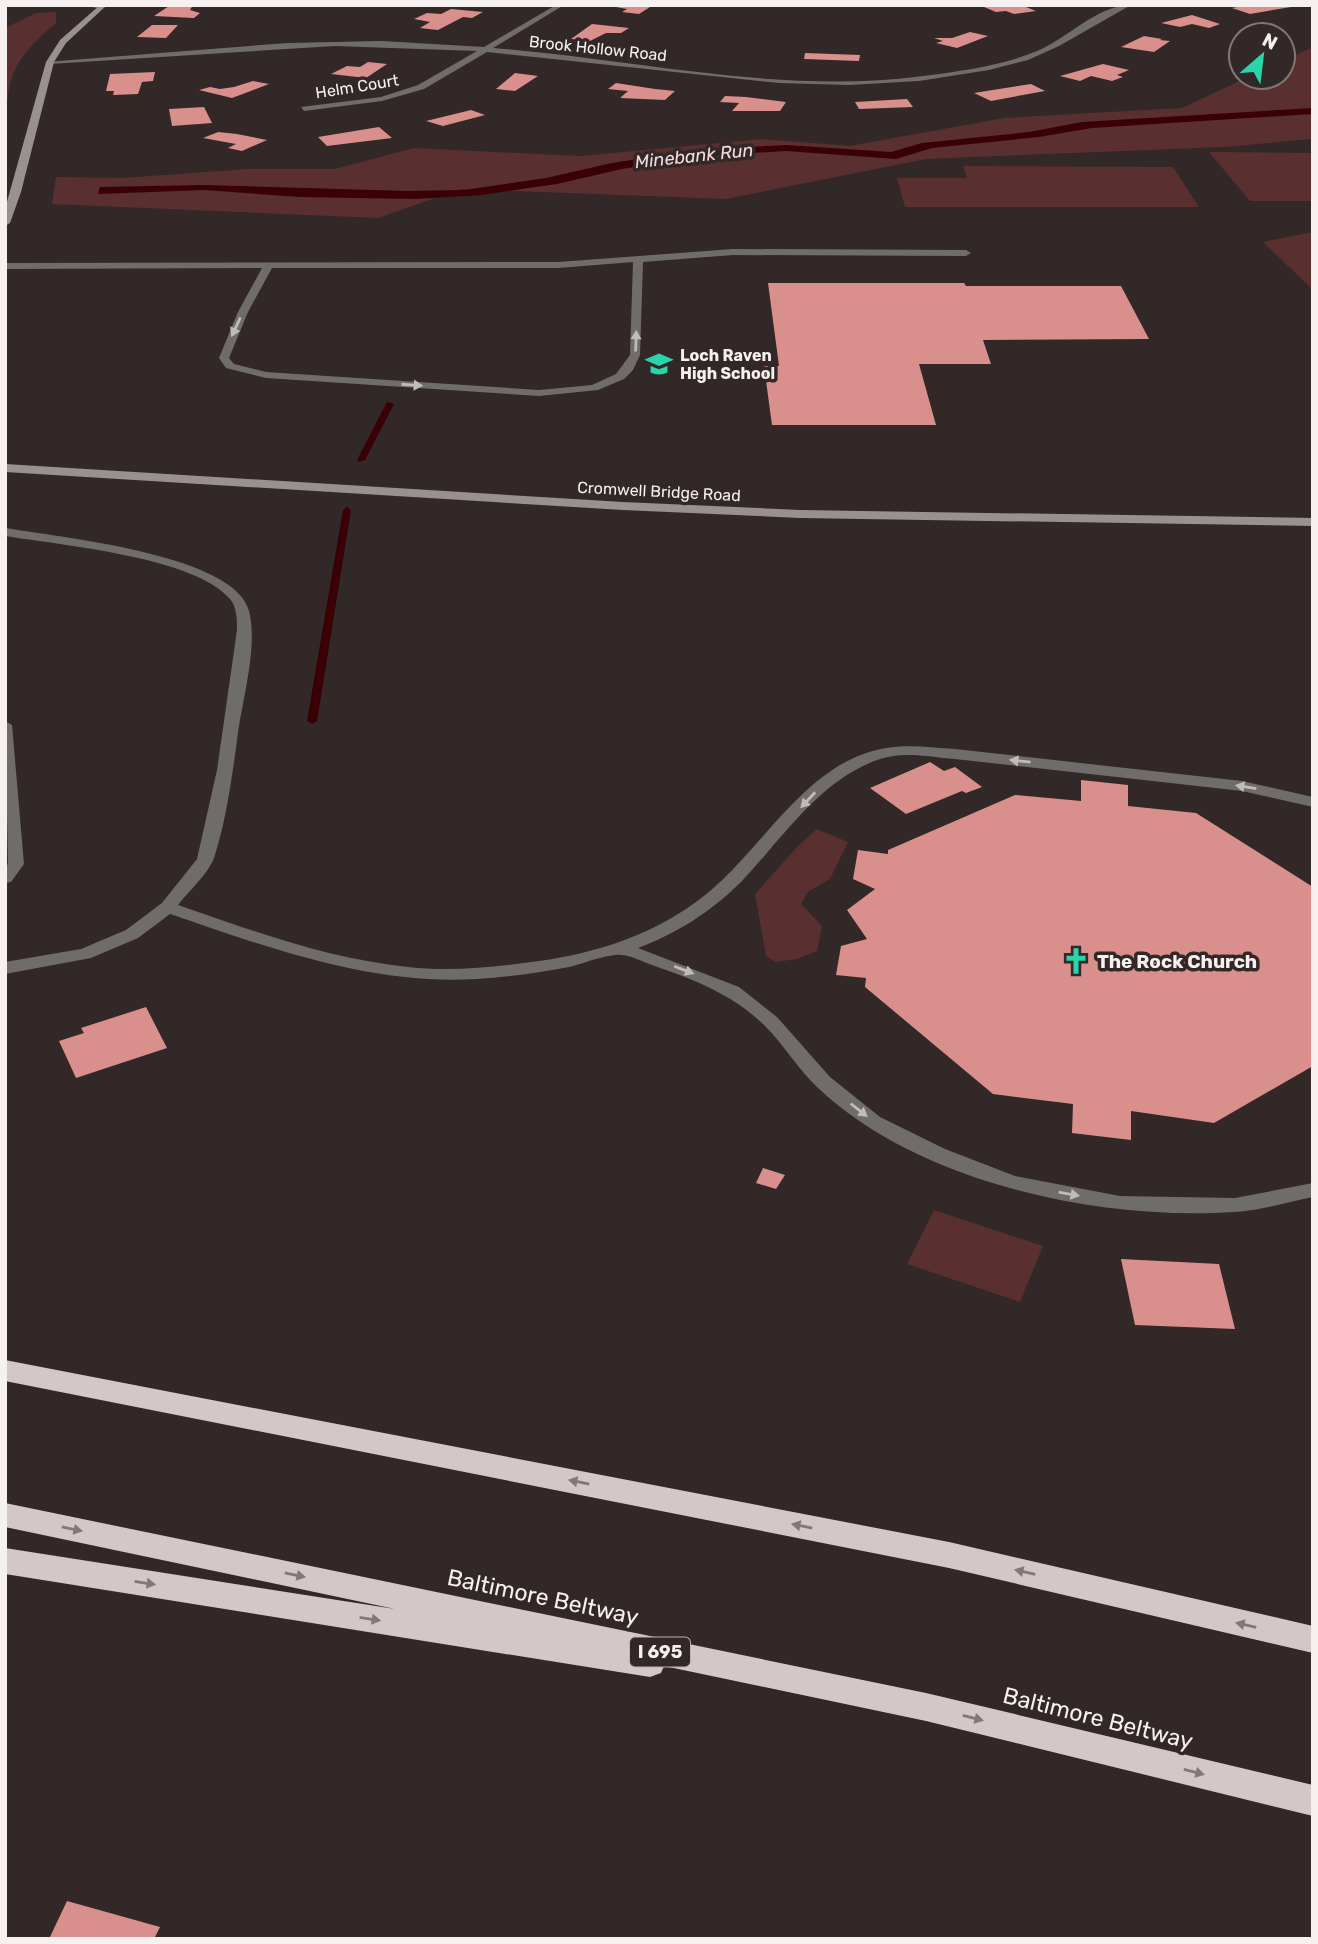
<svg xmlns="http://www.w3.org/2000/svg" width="1318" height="1944" font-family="Rubik,sans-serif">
  <rect width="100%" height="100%" fill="#312827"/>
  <!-- green -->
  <g fill="#5a2f2f">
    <path d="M 56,12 L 56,23 C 38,38 18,57 11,80 C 8,89 9,99 5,108 L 5,28 L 36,13 Z"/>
    <path d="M 1313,47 L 1313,139 L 1223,147 L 926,159 L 726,199 L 461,189 L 378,218 L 52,204 L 56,177 L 123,178 L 247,169 L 335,169 L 414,148 L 580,156 L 763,139 L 849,146 L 1004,118 L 1182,108 L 1248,77 L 1283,77 L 1283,61 Z"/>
    <path d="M 1209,152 L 1313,153 L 1313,201 L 1250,201 Z"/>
    <path d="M 963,166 L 1173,167 L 1199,207 L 905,207 L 897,178 L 967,178 Z"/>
    <path d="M 1313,232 L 1313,290 L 1263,242 Z"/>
    <path d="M 817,829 L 848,842 L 830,879 L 808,892 L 801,904 L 822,926 L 817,951 L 797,959 L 775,962 L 766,956 L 755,894 L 798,846 Z"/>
    <path d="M 934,1210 L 1043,1246 L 1020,1302 L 907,1264 Z"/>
  </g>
  <!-- water -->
  <path fill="#390005" d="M 1313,108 L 1313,114 L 1092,128 L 1039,137 L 932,148 L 896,159 L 786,151 L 704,156 L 622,169 L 557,184 L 481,195 L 416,199 L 300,197 L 204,190 L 98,194 L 100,187 L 204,185 L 407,191 L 464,190 L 546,178 L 612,163 L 696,150 L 786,145 L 891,152 L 922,143 L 1029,132 L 1082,122 Z"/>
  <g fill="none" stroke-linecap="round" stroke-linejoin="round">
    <!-- stream -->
    <g fill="#390005" fill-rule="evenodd">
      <path d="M 387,402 L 394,404 L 365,460 L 358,462 L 357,460 Z"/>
      <path d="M 347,507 L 351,510 L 317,721 L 312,724 L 307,721 L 343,510 Z"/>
    </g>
  </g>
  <!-- building -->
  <g fill="#d98f8c">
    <path d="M 193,5 L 190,10 L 200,13 L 194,18 L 154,16 L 169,6 Z"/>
    <path d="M 620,5 L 647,5 L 645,7 L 650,7 L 639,14 L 622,12 L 627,9 L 616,7 Z"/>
    <path d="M 998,5 L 1021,5 L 1036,11 L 1014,14 L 1006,11 L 996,12 L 984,7 Z"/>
    <path d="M 1247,5 L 1291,5 L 1291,7 L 1250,14 L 1232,8 Z"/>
    <path d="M 451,9 L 483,12 L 472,18 L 463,17 L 438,30 L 420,28 L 430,22 L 414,19 L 427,13 L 441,14 Z"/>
    <path d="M 1192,15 L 1220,24 L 1209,28 L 1192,24 L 1180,27 L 1161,23 Z"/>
    <path d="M 592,24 L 629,28 L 621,33 L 606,33 L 590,41 L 571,39 Z"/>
    <path d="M 152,25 L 178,25 L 166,38 L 137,37 Z"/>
    <path d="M 970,32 L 988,36 L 957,48 L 936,43 L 943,41 L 934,38 L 952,38 Z"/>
    <path d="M 1144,36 L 1162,39 L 1160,40 L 1170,41 L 1154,52 L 1121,47 Z"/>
    <path d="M 805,53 L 860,55 L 859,61 L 804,59 Z"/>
    <path d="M 368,62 L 387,64 L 366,78 L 331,74 L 347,66 L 360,67 Z"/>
    <path d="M 1103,64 L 1129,70 L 1117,75 L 1123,77 L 1112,81 L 1091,76 L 1080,81 L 1060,76 Z"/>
    <path d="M 155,72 L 153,81 L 142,82 L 138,94 L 113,95 L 114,91 L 106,91 L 110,74 Z"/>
    <path d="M 515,73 L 538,76 L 515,91 L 496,89 Z"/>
    <path d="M 253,81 L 269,84 L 232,98 L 199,90 L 210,87 L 220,89 L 234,87 Z"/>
    <path d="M 616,83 L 655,89 L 675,91 L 665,100 L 620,98 L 628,91 L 608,89 Z"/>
    <path d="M 1031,84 L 1045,91 L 991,101 L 974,93 Z"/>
    <path d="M 725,96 L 746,97 L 786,102 L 780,111 L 732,111 L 739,103 L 720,102 Z"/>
    <path d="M 907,99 L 913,107 L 859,109 L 855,102 Z"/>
    <path d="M 204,107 L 212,123 L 172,126 L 169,109 Z"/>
    <path d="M 471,110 L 485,115 L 443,126 L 426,121 Z"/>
    <path d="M 379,127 L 392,138 L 327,146 L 318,137 Z"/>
    <path d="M 218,132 L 237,134 L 267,140 L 242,151 L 228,148 L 236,144 L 203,138 Z"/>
    <path d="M 768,283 L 964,283 L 966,286 L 1121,286 L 1149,339 L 983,340 L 991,364 L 919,364 L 936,425 L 772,425 L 764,366 L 779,366 Z"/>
    <path d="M 930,762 L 944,771 L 955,767 L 982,787 L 966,793 L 962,791 L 906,814 L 870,788 Z"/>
    <path d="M 1081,780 L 1128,785 L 1128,806 L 1196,813 L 1313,887 L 1313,1066 L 1214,1123 L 1131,1111 L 1131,1140 L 1072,1133 L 1073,1104 L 993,1094 L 865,987 L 866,978 L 836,975 L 841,946 L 867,939 L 847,910 L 875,889 L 853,879 L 858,850 L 888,854 L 888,850 L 1015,795 L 1081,801 Z"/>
    <path d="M 146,1007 L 167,1048 L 76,1078 L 59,1041 L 84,1033 L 81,1028 Z"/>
    <path d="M 763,1168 L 785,1175 L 776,1189 L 756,1183 Z"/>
    <path d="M 1121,1259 L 1219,1264 L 1235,1329 L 1135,1325 Z"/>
    <path d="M 67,1901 L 160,1927 L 154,1939 L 49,1939 Z"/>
  </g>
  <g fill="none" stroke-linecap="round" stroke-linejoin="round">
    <!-- lane -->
    <g fill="#716c6c" fill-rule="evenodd">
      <path d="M 733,249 L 966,250 L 971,253 L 966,256 L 733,255 L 643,262 L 640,355 L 633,370 L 624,379 L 598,390 L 539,396 L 266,378 L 226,368 L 219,358 L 238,312 L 262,268 L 5,269 L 5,263 L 558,262 ZM 633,262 L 630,355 L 616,374 L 592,385 L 539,390 L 266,372 L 234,364 L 229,358 L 248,312 L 272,268 L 558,268 Z"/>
      <path d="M 5,528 C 57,537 235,554 249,611 C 258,645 243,698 238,733 C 233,771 226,822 214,858 C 208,874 189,891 178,905 C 253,931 328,959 408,967 C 451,972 496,967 539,961 C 596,953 649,936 696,902 C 761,856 802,762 886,748 C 909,744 932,748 955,749 L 1242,781 L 1313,797 L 1313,807 L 1242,791 L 955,759 C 931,757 903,751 880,759 C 820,779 783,838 741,882 C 712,911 676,934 638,948 L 739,987 L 777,1017 L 830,1077 L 880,1117 L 945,1149 L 1015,1176 L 1120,1196 L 1235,1198 L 1313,1183 L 1313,1197 C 1287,1202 1260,1211 1234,1212 C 1099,1221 918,1183 817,1087 C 798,1069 784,1045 765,1026 C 734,995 693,979 652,965 C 643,962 632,956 622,955 C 610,953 582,964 569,967 C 538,973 507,977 477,979 C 369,985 270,948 170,914 L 138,938 L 91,958 L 5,974 L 5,962 L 81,949 L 126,930 L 162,903 L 197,859 L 217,770 L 237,630 C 237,620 237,607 230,599 C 195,557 60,545 5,536 Z"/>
      <path d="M 5,721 L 12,725 L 24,864 L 11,882 L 5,883 L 5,867 L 8,864 Z"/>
    </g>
    <!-- street -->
    <g fill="#716c6c" fill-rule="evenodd">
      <path d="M 81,5 L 103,5 L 105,7 L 102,9 Z"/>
      <path d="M 556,5 L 564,5 L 493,48 C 635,59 780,95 923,76 C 961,71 1001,66 1037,51 C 1067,39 1097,5 1131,5 L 1059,46 L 1028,60 L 989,70 L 919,81 L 849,85 L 779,83 L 487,52 L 424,89 L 382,101 L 304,111 L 301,107 L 381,97 L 418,85 L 477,51 L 335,46 L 50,64 L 46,62 L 287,43 L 382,41 L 484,47 Z"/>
    </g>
    <!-- secondary -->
    <g fill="#999191" fill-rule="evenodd">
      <path d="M 100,5 L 107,5 L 66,43 L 54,62 L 21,192 L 10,223 L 5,226 L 5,209 L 46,62 L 60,40 Z"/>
      <path d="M 5,464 L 623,502 L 800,510 L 1313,518 L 1313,526 L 800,518 L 623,510 L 5,472 Z"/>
    </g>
    <!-- highway -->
    <g fill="#d4c7c7" fill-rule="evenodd">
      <path d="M 5,1360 L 949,1542 L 1313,1626 L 1313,1653 L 949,1568 L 5,1381 Z"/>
      <path d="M 5,1503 L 926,1693 L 1313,1785 L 1313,1816 L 926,1721 L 664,1666 L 661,1673 L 650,1677 L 5,1574 L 5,1548 L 395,1609 L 5,1527 Z"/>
    </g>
  </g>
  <!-- one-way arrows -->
  <defs><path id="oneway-solid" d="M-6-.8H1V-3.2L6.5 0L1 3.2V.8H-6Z" transform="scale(1.75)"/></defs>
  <g fill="#c1bbbb">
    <use href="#oneway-solid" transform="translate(236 327) rotate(115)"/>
    <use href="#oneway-solid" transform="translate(636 341) rotate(-88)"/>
    <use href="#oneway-solid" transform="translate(412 385) rotate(4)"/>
    <use href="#oneway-solid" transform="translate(1020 761) rotate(-174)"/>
    <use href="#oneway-solid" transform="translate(1246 787) rotate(-171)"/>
    <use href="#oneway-solid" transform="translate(808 800) rotate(133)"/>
    <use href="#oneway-solid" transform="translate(684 970) rotate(21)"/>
    <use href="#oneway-solid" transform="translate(859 1110) rotate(38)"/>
    <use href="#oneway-solid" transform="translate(1069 1194) rotate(10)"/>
  </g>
  <g fill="#827877">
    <use href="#oneway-solid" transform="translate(579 1482) rotate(-169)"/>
    <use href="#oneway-solid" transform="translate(802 1526) rotate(-169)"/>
    <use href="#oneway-solid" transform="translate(72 1529) rotate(12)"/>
    <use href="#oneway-solid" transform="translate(1025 1572) rotate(-167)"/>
    <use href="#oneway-solid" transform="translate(295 1575) rotate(12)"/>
    <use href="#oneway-solid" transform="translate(145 1583) rotate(9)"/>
    <use href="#oneway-solid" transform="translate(370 1619) rotate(9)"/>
    <use href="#oneway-solid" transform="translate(1246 1625) rotate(-167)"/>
    <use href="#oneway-solid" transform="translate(973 1718) rotate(14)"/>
    <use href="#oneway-solid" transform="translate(1194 1772) rotate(14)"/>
  </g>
  <!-- icons -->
  <defs>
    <symbol id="school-bare" viewBox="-9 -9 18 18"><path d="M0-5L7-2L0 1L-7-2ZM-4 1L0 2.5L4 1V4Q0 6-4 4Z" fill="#2bd5ac" stroke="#312827" stroke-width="2.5" paint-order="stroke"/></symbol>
    <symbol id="church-bare" viewBox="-9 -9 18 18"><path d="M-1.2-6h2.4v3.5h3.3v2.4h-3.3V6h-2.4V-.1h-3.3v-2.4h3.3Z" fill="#2bd5ac" stroke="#312827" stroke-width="2.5" paint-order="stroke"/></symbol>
  </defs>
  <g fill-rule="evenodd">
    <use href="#school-bare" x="640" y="345" width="38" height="38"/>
    <use href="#church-bare" x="1057" y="942" width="38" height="38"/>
  </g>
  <g text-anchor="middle" stroke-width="7" stroke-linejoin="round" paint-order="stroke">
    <!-- far-street labels -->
    <g font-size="16" fill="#f7f0f0" stroke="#312827">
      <text transform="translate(598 48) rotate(6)" y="6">Brook Hollow Road</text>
      <text transform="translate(357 86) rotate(-9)" y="6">Helm Court</text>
      <text transform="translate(659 491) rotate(3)" y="6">Cromwell Bridge Road</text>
    </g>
    <!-- far-poi labels -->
    <g font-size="16" font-weight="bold" fill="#f7f0f0" stroke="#312827" text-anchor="start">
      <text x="680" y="361">Loch Raven<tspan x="680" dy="18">High School</tspan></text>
    </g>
    <!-- far-water labels -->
    <g font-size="18" font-style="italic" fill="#f3dddc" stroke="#312827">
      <text transform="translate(694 156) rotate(-6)" y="6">Minebank Run</text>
    </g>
    <!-- shield labels -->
    <rect fill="#312827" stroke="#bcb4b4" stroke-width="2" x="630" y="1637.5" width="60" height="29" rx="5"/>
    <g font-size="18" font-weight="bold" fill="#f7f0f0">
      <text x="660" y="1658">I 695</text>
    </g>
    <!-- poi labels -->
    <g font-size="19" font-weight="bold" fill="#f7f0f0" stroke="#312827" text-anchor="start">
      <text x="1097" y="968">The Rock Church</text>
    </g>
    <!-- near-street labels -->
    <g font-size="23" fill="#f7f0f0" stroke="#312827">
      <text transform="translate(543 1597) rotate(12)" y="8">Baltimore Beltway</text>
      <text transform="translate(1098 1718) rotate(14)" y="8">Baltimore Beltway</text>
    </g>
  </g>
  <!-- border -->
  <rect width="1318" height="1944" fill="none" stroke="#f7f0f0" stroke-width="14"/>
  <!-- north arrow -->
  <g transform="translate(1262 56) rotate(28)"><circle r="33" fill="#312827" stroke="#807877" stroke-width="2"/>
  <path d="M0-5L12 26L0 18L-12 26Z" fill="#2bd5ac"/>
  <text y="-10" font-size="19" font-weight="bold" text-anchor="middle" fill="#f7f0f0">N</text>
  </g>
</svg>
